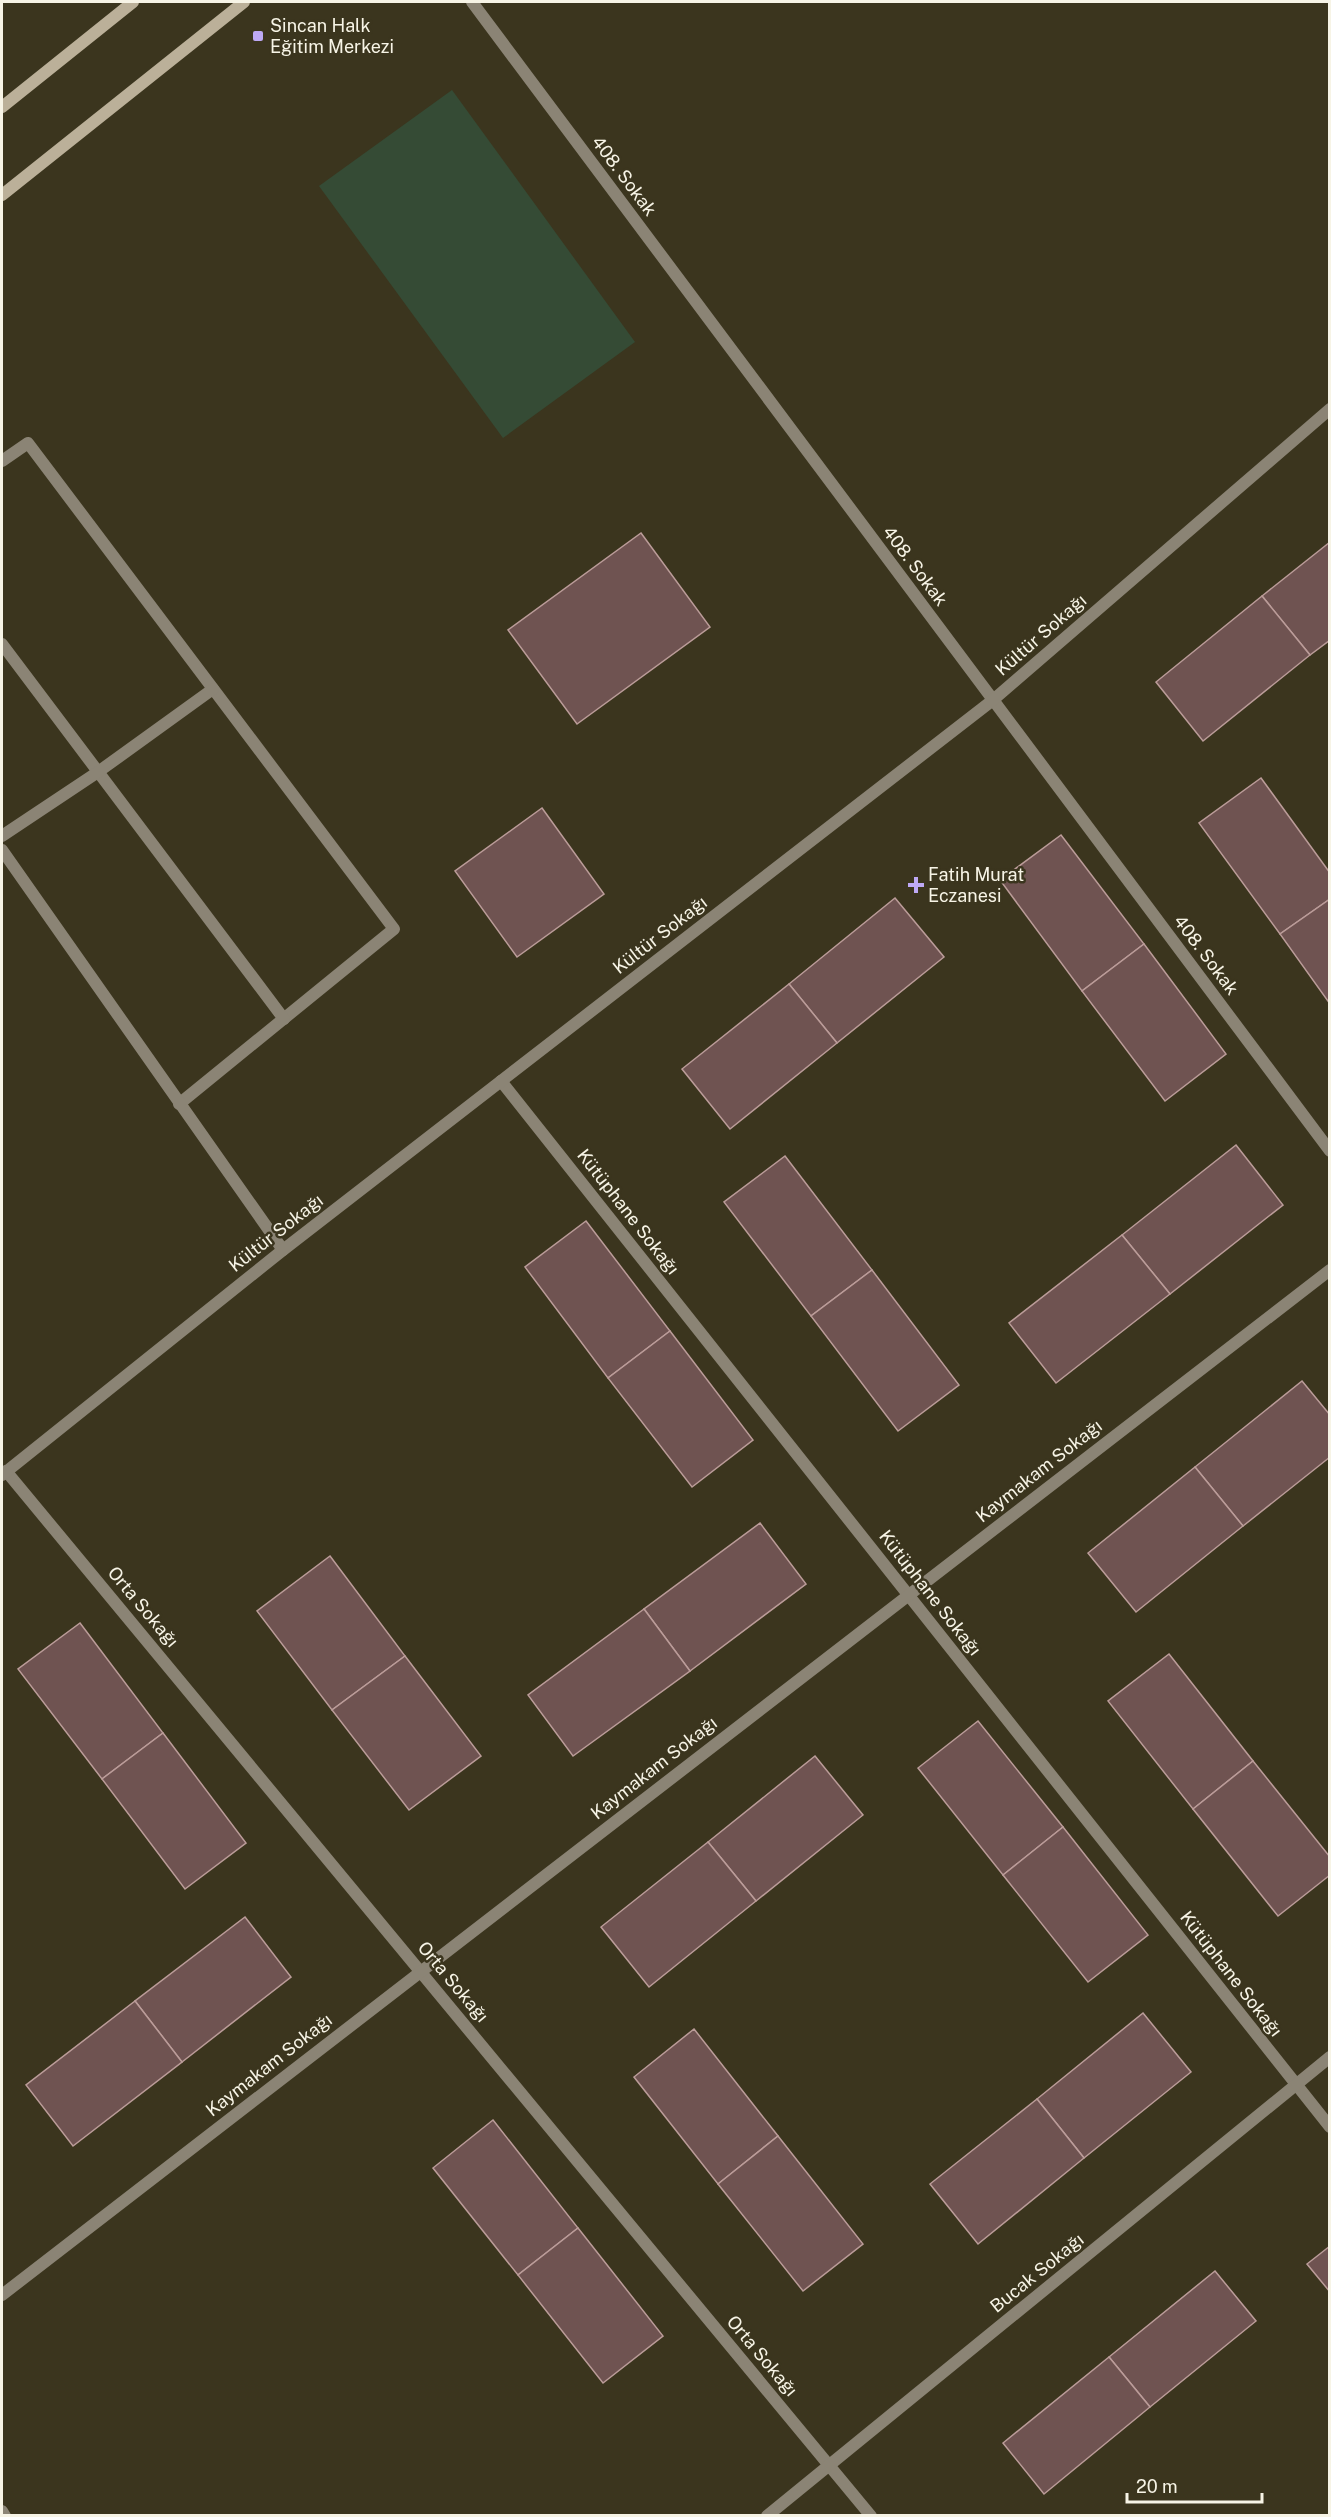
<svg xmlns="http://www.w3.org/2000/svg" width="1331" height="2517" font-family="'Public Sans',sans-serif">
  <rect width="100%" height="100%" fill="#3b351e"/>
  <!-- park -->
  <path fill="#354b35" d="M 452,90 L 635,342 L 503,438 L 319,186 Z"/>
  <!-- building -->
  <g fill="#6f5351" stroke="#bb9c99" stroke-width="1.5">
    <path d="M 641,533 L 710,627 L 577,724 L 508,630 Z"/>
    <path d="M 1330,542 L 1330,640 L 1310,655 L 1262,596 Z"/>
    <path d="M 1262,596 L 1310,655 L 1203,741 L 1156,682 Z"/>
    <path d="M 1261,778 L 1330,873 L 1330,899 L 1280,934 L 1199,823 Z"/>
    <path d="M 542,808 L 604,894 L 517,957 L 455,871 Z"/>
    <path d="M 1061,835 L 1144,944 L 1082,991 L 1000,880 Z"/>
    <path d="M 895,898 L 944,957 L 837,1043 L 789,984 Z"/>
    <path d="M 1330,899 L 1330,1004 L 1280,934 Z"/>
    <path d="M 1144,944 L 1226,1054 L 1165,1101 L 1082,991 Z"/>
    <path d="M 789,984 L 837,1043 L 730,1129 L 682,1069 Z"/>
    <path d="M 1236,1145 L 1283,1205 L 1170,1294 L 1122,1235 Z"/>
    <path d="M 785,1156 L 872,1270 L 811,1316 L 724,1202 Z"/>
    <path d="M 586,1221 L 670,1331 L 608,1378 L 525,1267 Z"/>
    <path d="M 1122,1235 L 1170,1294 L 1056,1383 L 1009,1323 Z"/>
    <path d="M 872,1270 L 959,1385 L 898,1431 L 811,1316 Z"/>
    <path d="M 670,1331 L 753,1440 L 692,1487 L 608,1378 Z"/>
    <path d="M 1302,1381 L 1330,1415 L 1330,1457 L 1243,1526 L 1195,1467 Z"/>
    <path d="M 1195,1467 L 1243,1526 L 1136,1612 L 1088,1553 Z"/>
    <path d="M 760,1523 L 806,1584 L 690,1671 L 644,1609 Z"/>
    <path d="M 330,1556 L 405,1656 L 332,1710 L 257,1611 Z"/>
    <path d="M 644,1609 L 690,1671 L 573,1756 L 528,1695 Z"/>
    <path d="M 80,1623 L 163,1733 L 102,1779 L 18,1669 Z"/>
    <path d="M 1169,1654 L 1253,1761 L 1193,1809 L 1108,1701 Z"/>
    <path d="M 405,1656 L 481,1756 L 409,1810 L 332,1710 Z"/>
    <path d="M 978,1721 L 1063,1827 L 1003,1875 L 918,1768 Z"/>
    <path d="M 163,1733 L 246,1843 L 185,1889 L 102,1779 Z"/>
    <path d="M 815,1756 L 863,1815 L 756,1901 L 708,1842 Z"/>
    <path d="M 1253,1761 L 1330,1857 L 1330,1875 L 1278,1916 L 1193,1809 Z"/>
    <path d="M 1063,1827 L 1148,1935 L 1088,1982 L 1003,1875 Z"/>
    <path d="M 708,1842 L 756,1901 L 649,1987 L 601,1927 Z"/>
    <path d="M 245,1917 L 291,1977 L 182,2062 L 135,2001 Z"/>
    <path d="M 135,2001 L 182,2062 L 73,2146 L 26,2085 Z"/>
    <path d="M 1143,2013 L 1191,2072 L 1084,2158 L 1037,2099 Z"/>
    <path d="M 694,2029 L 778,2136 L 718,2184 L 634,2077 Z"/>
    <path d="M 1037,2099 L 1084,2158 L 978,2244 L 930,2184 Z"/>
    <path d="M 493,2120 L 578,2228 L 518,2275 L 433,2168 Z"/>
    <path d="M 778,2136 L 863,2244 L 803,2291 L 718,2184 Z"/>
    <path d="M 578,2228 L 663,2336 L 603,2383 L 518,2275 Z"/>
    <path d="M 1330,2246 L 1330,2292 L 1307,2264 Z"/>
    <path d="M 1215,2271 L 1256,2321 L 1150,2407 L 1109,2357 Z"/>
    <path d="M 1109,2357 L 1150,2407 L 1044,2494 L 1003,2443 Z"/>
  </g>
  <g fill="none" stroke-linecap="round" stroke-linejoin="round">
    <!-- street -->
    <g stroke="#8b8475" stroke-width="12">
      <path d="M 472,2 L 1330,1151"/>
      <path d="M 2,461 L 28,443 L 394,929 L 179,1104"/>
      <path d="M 2,644 L 284,1019"/>
      <path d="M 2,836 L 98,772 L 213,689"/>
      <path d="M 2,850 L 283,1250"/>
      <path d="M 501,1081 L 1330,2127"/>
      <path d="M 6,1471 L 871,2516"/>
      <path d="M 2,1475 L 283,1250 L 993,700 L 1330,409"/>
      <path d="M 2,2295 L 1330,1270"/>
      <path d="M 2,2511 L 5,2516"/>
      <path d="M 767,2516 L 1330,2057"/>
    </g>
    <!-- secondary -->
    <g stroke="#bbb099" stroke-width="12">
      <path d="M 2,107 L 133,2"/>
      <path d="M 2,195 L 244,2"/>
    </g>
  </g>
  <!-- markers -->
  <g fill="#bea9f5" stroke="#3b351e" stroke-width="2">
    <rect x="252" y="30" width="12" height="12" rx="3"/>
    <path d="M913 876h6v6h6v6h-6v6h-6v-6h-6v-6h6z"/>
  </g>
  <g text-anchor="middle" stroke-width="5" stroke-linejoin="round" paint-order="stroke">
    <!-- poi labels -->
    <g font-size="18" fill="#f7f4e6" stroke="#3b351e" text-anchor="start">
      <text x="270" y="32">Sincan Halk<tspan x="270" dy="21">Eğitim Merkezi</tspan></text>
      <text x="928" y="881">Fatih Murat<tspan x="928" dy="21">Eczanesi</tspan></text>
    </g>
    <!-- street labels -->
    <g font-size="18" fill="#f7f4e6" stroke="#3b351e">
      <text transform="translate(624 176) rotate(53)" y="6">408. Sokak</text>
      <text transform="translate(915 566) rotate(53)" y="6">408. Sokak</text>
      <text transform="translate(1041 635) rotate(-41)" y="6">Kültür Sokağı</text>
      <text transform="translate(660 935) rotate(-38)" y="6">Kültür Sokağı</text>
      <text transform="translate(1206 955) rotate(53)" y="6">408. Sokak</text>
      <text transform="translate(628 1212) rotate(52)" y="6">Kütüphane Sokağı</text>
      <text transform="translate(276 1233) rotate(-38)" y="6">Kültür Sokağı</text>
      <text transform="translate(1039 1471) rotate(-38)" y="6">Kaymakam Sokağı</text>
      <text transform="translate(930 1593) rotate(52)" y="6">Kütüphane Sokağı</text>
      <text transform="translate(143 1607) rotate(50)" y="6">Orta Sokağı</text>
      <text transform="translate(654 1768) rotate(-38)" y="6">Kaymakam Sokağı</text>
      <text transform="translate(1231 1974) rotate(52)" y="6">Kütüphane Sokağı</text>
      <text transform="translate(453 1982) rotate(50)" y="6">Orta Sokağı</text>
      <text transform="translate(269 2065) rotate(-38)" y="6">Kaymakam Sokağı</text>
      <text transform="translate(1037 2273) rotate(-39)" y="6">Bucak Sokağı</text>
      <text transform="translate(762 2356) rotate(50)" y="6">Orta Sokağı</text>
    </g>
  </g>
  <!-- border -->
  <rect width="1331" height="2517" fill="none" stroke="#f7f4e6" stroke-width="6"/>
  <!-- scale -->
  <path d="M1127 2493v9h135v-9" fill="none" stroke="#f7f4e6" stroke-width="3"/>
  <text x="1136" y="2493" font-size="18" fill="#f7f4e6" stroke="#3b351e" stroke-width="4.5" paint-order="stroke">20 m</text>
</svg>
